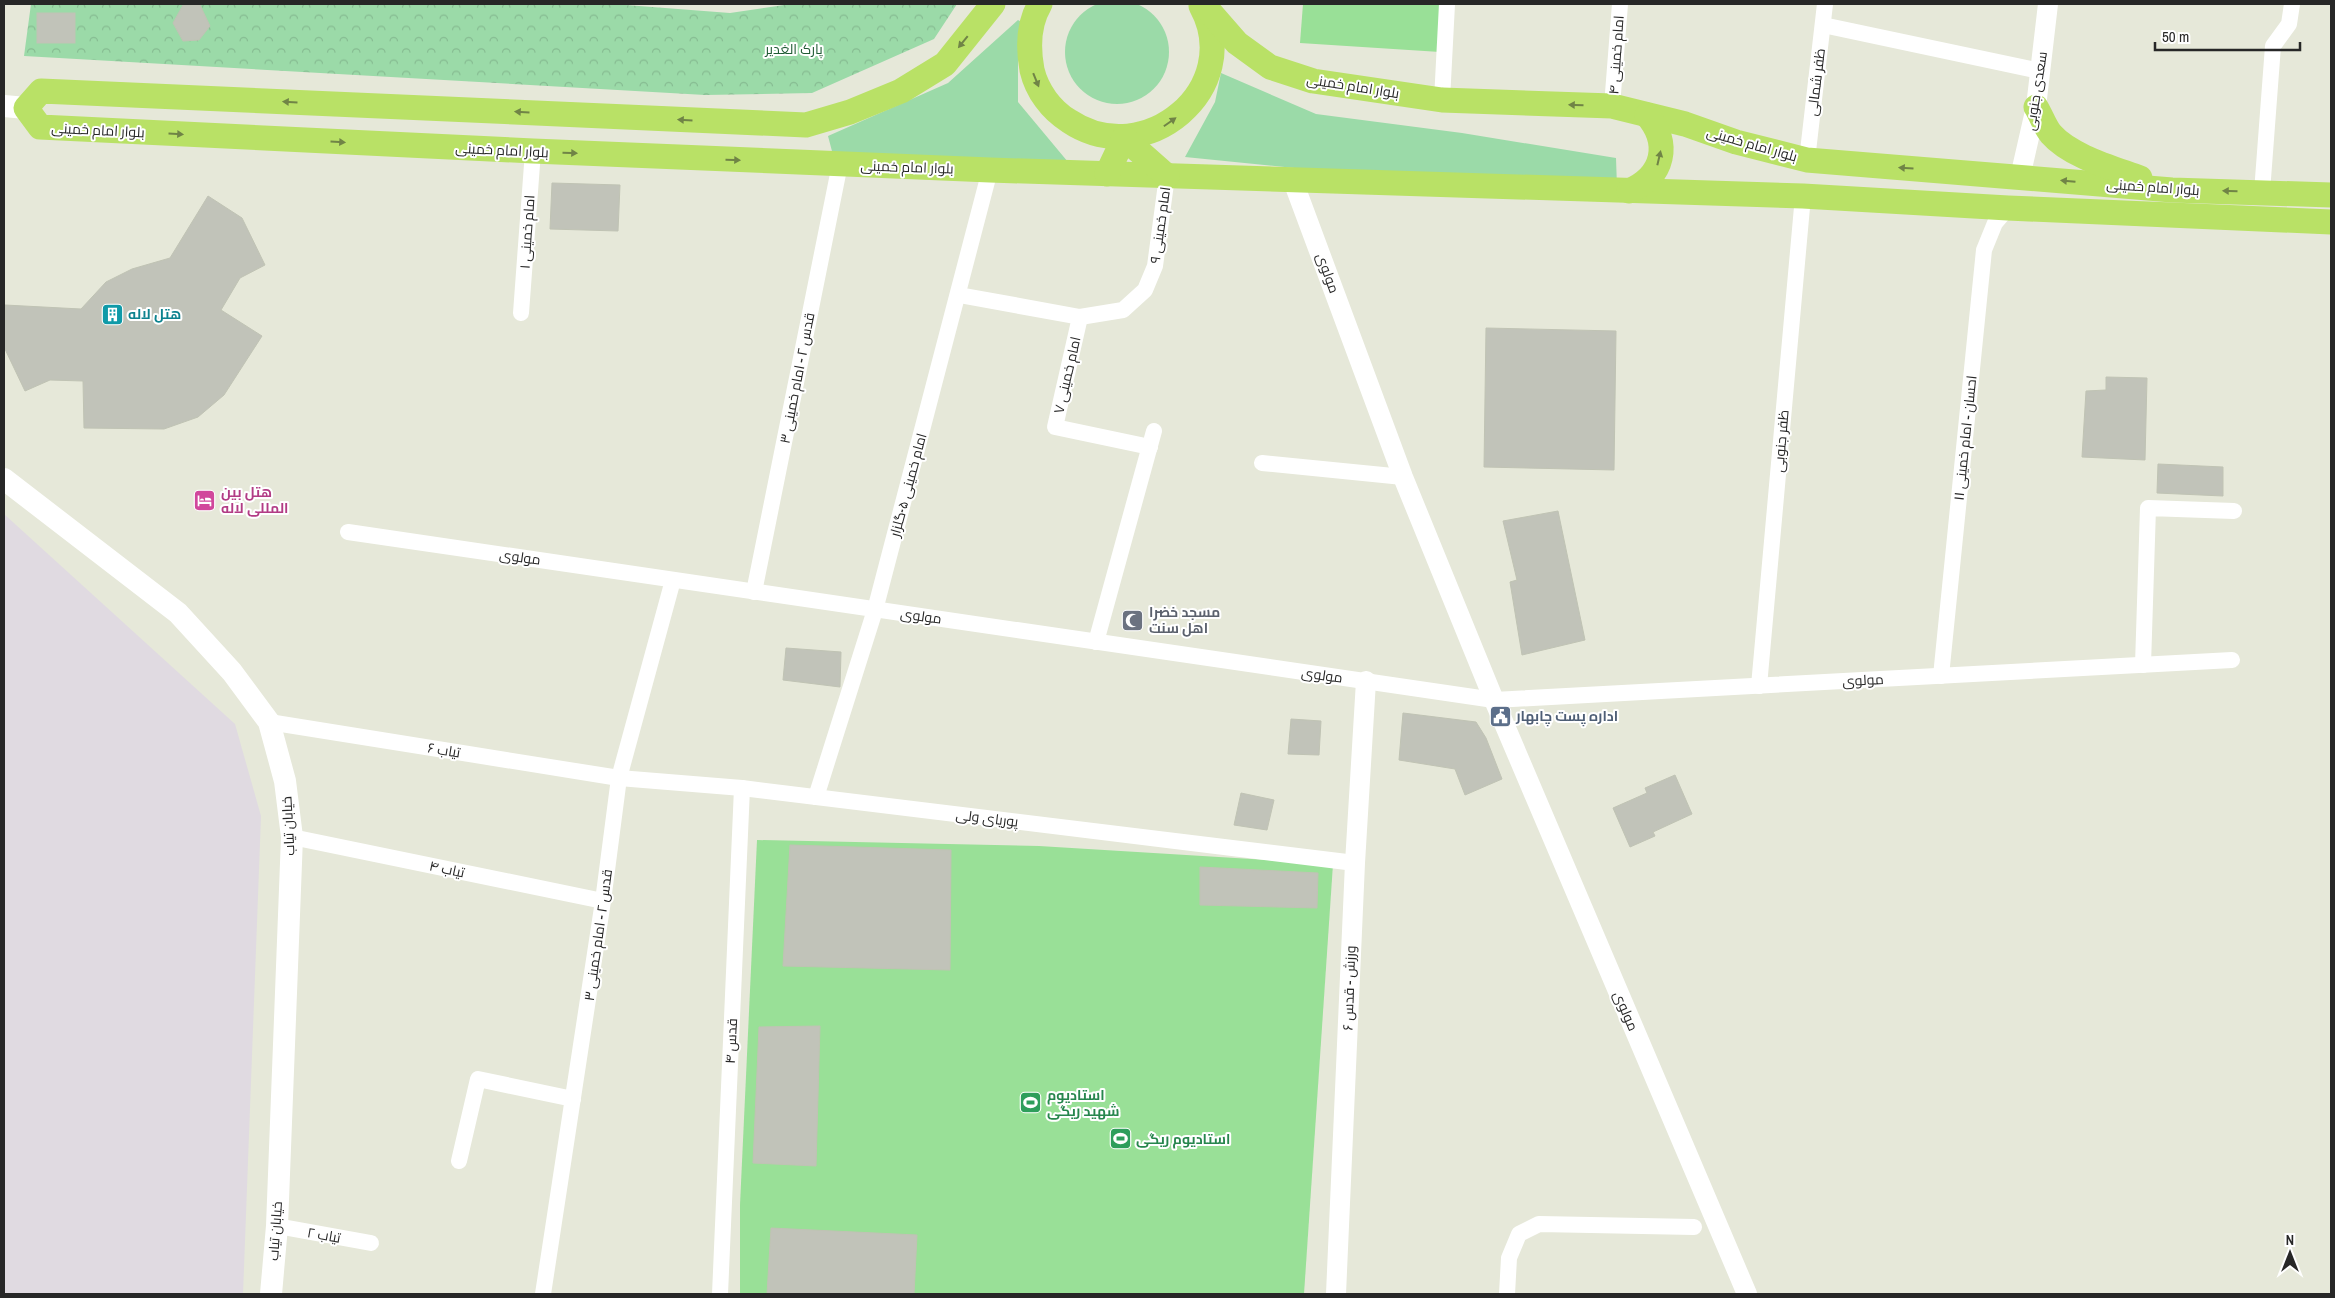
<svg xmlns="http://www.w3.org/2000/svg" width="2335" height="1298" font-family="'Archivo Narrow',Cairo,sans-serif">
  <defs>
    <pattern id="park-crowns" width="20" height="18" patternUnits="userSpaceOnUse" patternTransform="scale(1.25)"><rect width="20" height="18" fill="#9bdaa8"/><path d="M2 6a3 3 0 1 1 6 0M12 15a3 3 0 1 1 6 0" fill="none" stroke="#86bb91"/></pattern>
  </defs>
  <rect width="100%" height="100%" fill="#e6e8d9"/>
  <!-- industrial -->
  <path fill="#e0dae1" d="M 4,514 L 235,724 L 261,816 L 243,1294 L 4,1294 Z"/>
  <!-- grass -->
  <g fill="#9bdaa8">
    <circle cx="1117" cy="52" r="52"/>
    <path d="M 1018,20 L 1026,25 L 1018,62 L 1018,102 L 1068,162 L 833,155 L 828,136 L 948,83 Z"/>
    <path d="M 1221,73 L 1316,114 L 1462,133 L 1616,158 L 1617,187 L 1314,170 L 1185,157 L 1215,102 Z"/>
  </g>
  <!-- park -->
  <path fill="url(#park-crowns)" d="M 31,4 L 613,4 L 730,13 L 791,4 L 957,4 L 934,39 L 812,93 L 705,95 L 24,56 Z"/>
  <!-- pitch -->
  <g fill="#99e097">
    <path d="M 1303,4 L 1443,4 L 1440,52 L 1300,43 Z"/>
    <path d="M 757,840 L 1039,846 L 1333,864 L 1304,1294 L 740,1294 L 740,1205 Z"/>
  </g>
  <!-- building -->
  <g fill="#c1c3b9" stroke="#c0c3b4">
    <path d="M 183,5 L 200,5 L 210,26 L 199,40 L 183,41 L 173,23 Z"/>
    <rect x="37" y="13" width="38" height="30"/>
    <path d="M 552,183 L 620,185 L 618,231 L 550,229 Z"/>
    <path d="M 208,196 L 242,218 L 265,265 L 240,278 L 221,310 L 262,336 L 224,395 L 198,417 L 164,429 L 84,428 L 83,381 L 50,380 L 25,391 L 4,347 L 5,305 L 81,309 L 106,282 L 132,269 L 170,258 Z"/>
    <path d="M 1486,328 L 1616,331 L 1614,470 L 1484,467 Z"/>
    <path d="M 2106,377 L 2147,378 L 2145,460 L 2082,457 L 2086,391 L 2106,390 Z"/>
    <path d="M 2158,464 L 2223,467 L 2223,496 L 2157,493 Z"/>
    <path d="M 1558,511 L 1585,640 L 1522,655 L 1510,582 L 1517,580 L 1503,521 Z"/>
    <path d="M 786,648 L 841,652 L 840,687 L 783,680 Z"/>
    <path d="M 1403,713 L 1476,722 L 1486,738 L 1502,779 L 1465,795 L 1455,769 L 1399,760 Z"/>
    <path d="M 1291,719 L 1321,721 L 1319,755 L 1288,754 Z"/>
    <path d="M 1675,775 L 1692,814 L 1653,832 L 1655,836 L 1630,847 L 1613,808 L 1647,793 L 1645,788 Z"/>
    <path d="M 1241,793 L 1274,800 L 1267,830 L 1234,825 Z"/>
    <path d="M 790,845 L 951,850 L 950,970 L 783,966 Z"/>
    <path d="M 1200,867 L 1318,873 L 1317,908 L 1200,905 Z"/>
    <path d="M 820,1026 L 816,1166 L 753,1163 L 759,1027 Z"/>
    <path d="M 771,1228 L 917,1235 L 914,1294 L 767,1294 Z"/>
  </g>
  <g fill="none" stroke-linecap="round" stroke-linejoin="round">
    <!-- minor -->
    <g stroke="#fff" stroke-width="16">
      <path d="M 1823,25 L 2040,71"/>
      <path d="M 1442,100 L 1447,4"/>
      <path d="M 1612,106 L 1620,4"/>
      <path d="M 1807,160 L 1825,4"/>
      <path d="M 2262,192 L 2273,46 L 2289,24 L 2292,4"/>
      <path d="M 959,295 L 1080,317 L 1123,310 L 1145,290 L 1155,266 L 1167,176"/>
      <path d="M 521,313 L 533,151"/>
      <path d="M 1080,317 L 1055,427 L 1150,447"/>
      <path d="M 1262,463 L 1403,477"/>
      <path d="M 348,532 L 1494,700 L 2232,660"/>
      <path d="M 754,592 L 840,164"/>
      <path d="M 1096,642 L 1154,431"/>
      <path d="M 2143,665 L 2148,508 L 2234,511"/>
      <path d="M 1941,676 L 1984,250 L 1995,223 L 2008,208"/>
      <path d="M 1759,686 L 1803,196"/>
      <path d="M 269,722 L 619,778 L 742,788 L 1355,863"/>
      <path d="M 816,797 L 875,610 L 990,170"/>
      <path d="M 292,837 L 603,901"/>
      <path d="M 459,1161 L 478,1079 L 573,1099"/>
      <path d="M 277,1226 L 371,1243"/>
      <path d="M 543,1294 L 603,901 L 619,778 L 673,580"/>
      <path d="M 720,1294 L 742,788"/>
      <path d="M 1507,1294 L 1509,1258 L 1519,1234 L 1539,1224 L 1694,1227"/>
    </g>
    <!-- tertiary -->
    <g stroke="#fff" stroke-width="20">
      <path d="M 2020,177 L 2036,107 L 2048,4"/>
      <path d="M 1293,181 L 1403,477 L 1494,700 L 1747,1294"/>
      <path d="M 1336,1294 L 1355,863 L 1366,681"/>
    </g>
    <!-- secondary -->
    <g stroke="#fff" stroke-width="22">
      <path d="M 4,106 L 26,108"/>
      <path d="M 4,479 L 178,613 L 232,672 L 269,722 L 285,781 L 292,837 L 277,1226 L 271,1294"/>
    </g>
    <!-- primary -->
    <g stroke="#b9e166" stroke-width="25">
      <path d="M 993,4 L 945,64 L 901,91 L 850,112 L 806,125 L 41,91 L 26,108 L 40,127 L 533,151 L 990,170 L 1803,196 L 2008,208 L 2331,222"/>
      <path d="M 1040,4 C 1028,24 1028,48 1032,70 C 1037,91 1051,110 1069,121 C 1145,172 1246,88 1201,6"/>
      <path d="M 1203,4 L 1237,43 L 1270,67 L 1313,81 L 1442,100 L 1612,106 L 1685,124 L 1736,142 L 1807,160 L 2172,190 L 2331,195"/>
      <path d="M 2036,107 C 2041,115 2045,127 2051,134 C 2070,156 2113,168 2140,178"/>
      <path d="M 1107,174 L 1124,138 L 1167,176"/>
      <path d="M 1629,191 C 1664,176 1671,143 1647,115"/>
    </g>
  </g>
  <!-- one-way arrows -->
  <defs><path id="oneway-solid" d="M-6-.8H1V-3.2L6.5 0L1 3.2V.8H-6Z" transform="scale(1.25)"/></defs>
  <g fill="#708446">
    <use href="#oneway-solid" transform="translate(963 42) rotate(129)"/>
    <use href="#oneway-solid" transform="translate(1036 80) rotate(68)"/>
    <use href="#oneway-solid" transform="translate(290 102) rotate(-177)"/>
    <use href="#oneway-solid" transform="translate(1576 105) rotate(-178)"/>
    <use href="#oneway-solid" transform="translate(522 112) rotate(-177)"/>
    <use href="#oneway-solid" transform="translate(685 120) rotate(-177)"/>
    <use href="#oneway-solid" transform="translate(1170 122) rotate(-35)"/>
    <use href="#oneway-solid" transform="translate(176 134) rotate(3)"/>
    <use href="#oneway-solid" transform="translate(338 142) rotate(3)"/>
    <use href="#oneway-solid" transform="translate(570 153) rotate(2)"/>
    <use href="#oneway-solid" transform="translate(1659 158) rotate(-77)"/>
    <use href="#oneway-solid" transform="translate(733 160) rotate(2)"/>
    <use href="#oneway-solid" transform="translate(1906 168) rotate(-176)"/>
    <use href="#oneway-solid" transform="translate(2068 181) rotate(-175)"/>
    <use href="#oneway-solid" transform="translate(2230 191) rotate(-179)"/>
  </g>
  <!-- icons -->
  <defs>
    <symbol id="building-square" viewBox="-11 -11 22 22"><rect x="-9" y="-9" width="18" height="18" rx="4" fill="#0f9aa8" stroke="#fff"/><path d="M-4-6H4V6H1V3H-1V6H-4ZM-2.5-4.3h1.7v1.8h-1.7ZM.8-4.3h1.7v1.8H.8ZM-2.5-1h1.7V.8h-1.7ZM.8-1h1.7V.8H.8Z" fill="#fff"/></symbol>
    <symbol id="hotel-square" viewBox="-11 -11 22 22"><rect x="-9" y="-9" width="18" height="18" rx="4" fill="#d1479c" stroke="#fff"/><path d="M-6-4.5h1.5V1H6V5H4.5V3h-9V5H-6ZM-4 0a1.8 1.8 0 1 1 3.6 0ZM.5 0V-2.5h3Q6-2.5 6 0Z" fill="#fff"/></symbol>
    <symbol id="mosque-square" viewBox="-11 -11 22 22"><rect x="-9" y="-9" width="18" height="18" rx="4" fill="#6b7280" stroke="#fff"/><path d="M3.5-4.9A6 6 0 1 0 3.5 4.9A5 5 0 1 1 3.5-4.9Z" fill="#fff"/></symbol>
    <symbol id="civic-square" viewBox="-11 -11 22 22"><rect x="-9" y="-9" width="18" height="18" rx="4" fill="#5c6f8a" stroke="#fff"/><path d="M-.6-6.5H3V-4.5H.6V-3L4-1V1h2V6H-6V1h2V-1L-.6-3ZM-1.2 2.5V6h2.4V2.5Z" fill="#fff"/></symbol>
    <symbol id="stadium-square" viewBox="-11 -11 22 22"><rect x="-9" y="-9" width="18" height="18" rx="4" fill="#2e9e5b" stroke="#fff"/><path d="M0-5a6.5 5 0 1 0 0 10a6.5 5 0 1 0 0-10ZM-3.5-1.8h7v3.6h-7Z" fill="#fff"/></symbol>
  </defs>
  <g fill-rule="evenodd">
    <use href="#building-square" x="100" y="302" width="25" height="25"/>
    <use href="#hotel-square" x="192" y="488" width="25" height="25"/>
    <use href="#mosque-square" x="1120" y="608" width="25" height="25"/>
    <use href="#civic-square" x="1488" y="704" width="25" height="25"/>
    <use href="#stadium-square" x="1018" y="1090" width="25" height="25"/>
    <use href="#stadium-square" x="1108" y="1126" width="25" height="25"/>
  </g>
  <g text-anchor="middle" stroke-width="4" stroke-linejoin="round" paint-order="stroke">
    <!-- park labels -->
    <g font-size="14" fill="#205b34" stroke="#fff">
      <text x="794" y="54">پارک الغدیر</text>
    </g>
    <!-- street labels -->
    <g font-size="14" fill="#272727" stroke="#fff">
      <text transform="translate(1616 55) rotate(-86)" y="5">امام خمینی ۴</text>
      <text transform="translate(1816 82) rotate(-83)" y="5">ظفر شمالی</text>
      <text transform="translate(1353 86) rotate(9)" y="5">بلوار امام خمینی</text>
      <text transform="translate(2036 91) rotate(-81)" y="5">سعدی جنوبی</text>
      <text transform="translate(98 130) rotate(3)" y="5">بلوار امام خمینی</text>
      <text transform="translate(1752 144) rotate(16)" y="5">بلوار امام خمینی</text>
      <text transform="translate(502 150) rotate(3)" y="5">بلوار امام خمینی</text>
      <text transform="translate(907 167) rotate(2)" y="5">بلوار امام خمینی</text>
      <text transform="translate(2153 187) rotate(4)" y="5">بلوار امام خمینی</text>
      <text transform="translate(1160 225) rotate(-82)" y="5">امام خمینی ۹</text>
      <text transform="translate(527 232) rotate(-86)" y="5">امام خمینی ۱</text>
      <text transform="translate(1328 273) rotate(70)" y="5">مولوی</text>
      <text transform="translate(1067 375) rotate(-77)" y="5">امام خمینی ۷</text>
      <text transform="translate(797 378) rotate(-79)" y="5">قدس ۲ - امام خمینی ۳</text>
      <text transform="translate(1965 438) rotate(-84)" y="5">احسان - امام خمینی ۱۱</text>
      <text transform="translate(1781 441) rotate(-85)" y="5">ظفر جنوبی</text>
      <text transform="translate(908 485) rotate(-75)" y="5">امام خمینی ۵-گلزار</text>
      <text transform="translate(520 557) rotate(8)" y="5">مولوی</text>
      <text transform="translate(921 616) rotate(8)" y="5">مولوی</text>
      <text transform="translate(1322 675) rotate(8)" y="5">مولوی</text>
      <text transform="translate(1863 680) rotate(-3)" y="5">مولوی</text>
      <text transform="translate(444 750) rotate(9)" y="5">تیاب ۶</text>
      <text transform="translate(987 818) rotate(7)" y="5">پوریای ولی</text>
      <text transform="translate(288 826) rotate(-93)" y="5">خیابان تیاب</text>
      <text transform="translate(447 869) rotate(12)" y="5">تیاب ۴</text>
      <text transform="translate(598 935) rotate(-82)" y="5">قدس ۲ - امام خمینی ۳</text>
      <text transform="translate(1349 988) rotate(-88)" y="5">ورزش - قدس ۶</text>
      <text transform="translate(1626 1011) rotate(67)" y="5">مولوی</text>
      <text transform="translate(731 1041) rotate(-87)" y="5">قدس ۴</text>
      <text transform="translate(275 1231) rotate(-86)" y="5">خیابان تیاب</text>
      <text transform="translate(324 1235) rotate(10)" y="5">تیاب ۲</text>
    </g>
    <!-- culture labels -->
    <g font-size="14" font-weight="bold" fill="#0d838f" stroke="#fff" text-anchor="start">
      <text x="128" y="319">هتل لاله</text>
    </g>
    <!-- hotel labels -->
    <g font-size="14" font-weight="bold" fill="#b23c85" stroke="#fff" text-anchor="start">
      <text x="221" y="497">هتل بین<tspan x="221" dy="16">المللی لاله</tspan></text>
    </g>
    <!-- worship labels -->
    <g font-size="14" font-weight="bold" fill="#5b616d" stroke="#fff" text-anchor="start">
      <text x="1149" y="617">مسجد خضرا<tspan x="1149" dy="16">اهل سنت</tspan></text>
    </g>
    <!-- service labels -->
    <g font-size="14" font-weight="bold" fill="#4e5e75" stroke="#fff" text-anchor="start">
      <text x="1516" y="721">اداره پست چابهار</text>
    </g>
    <!-- leisure labels -->
    <g font-size="14" font-weight="bold" fill="#27864d" stroke="#fff" text-anchor="start">
      <text x="1047" y="1100">استادیوم<tspan x="1047" dy="16">شهید ریگی</tspan></text>
      <text x="1136" y="1144">استادیوم ریگی</text>
    </g>
  </g>
  <!-- border -->
  <rect width="2335" height="1298" fill="none" stroke="#272727" stroke-width="10"/>
  <!-- north arrow -->
  <g transform="translate(2290 1253)" stroke="#ffffff" stroke-width="4" paint-order="stroke">
  <path d="M0-4L9 19L0 12L-9 19Z" fill="#272727"/>
  <text y="-8" font-size="14" font-weight="bold" text-anchor="middle" fill="#272727">N</text>
  </g>
  <!-- scale -->
  <path d="M2155 42v8h145v-8" fill="none" stroke="#272727" stroke-width="2.5"/>
  <text x="2162" y="42" font-size="15" fill="#272727" stroke="#ffffff" stroke-width="4" paint-order="stroke">50 m</text>
</svg>
